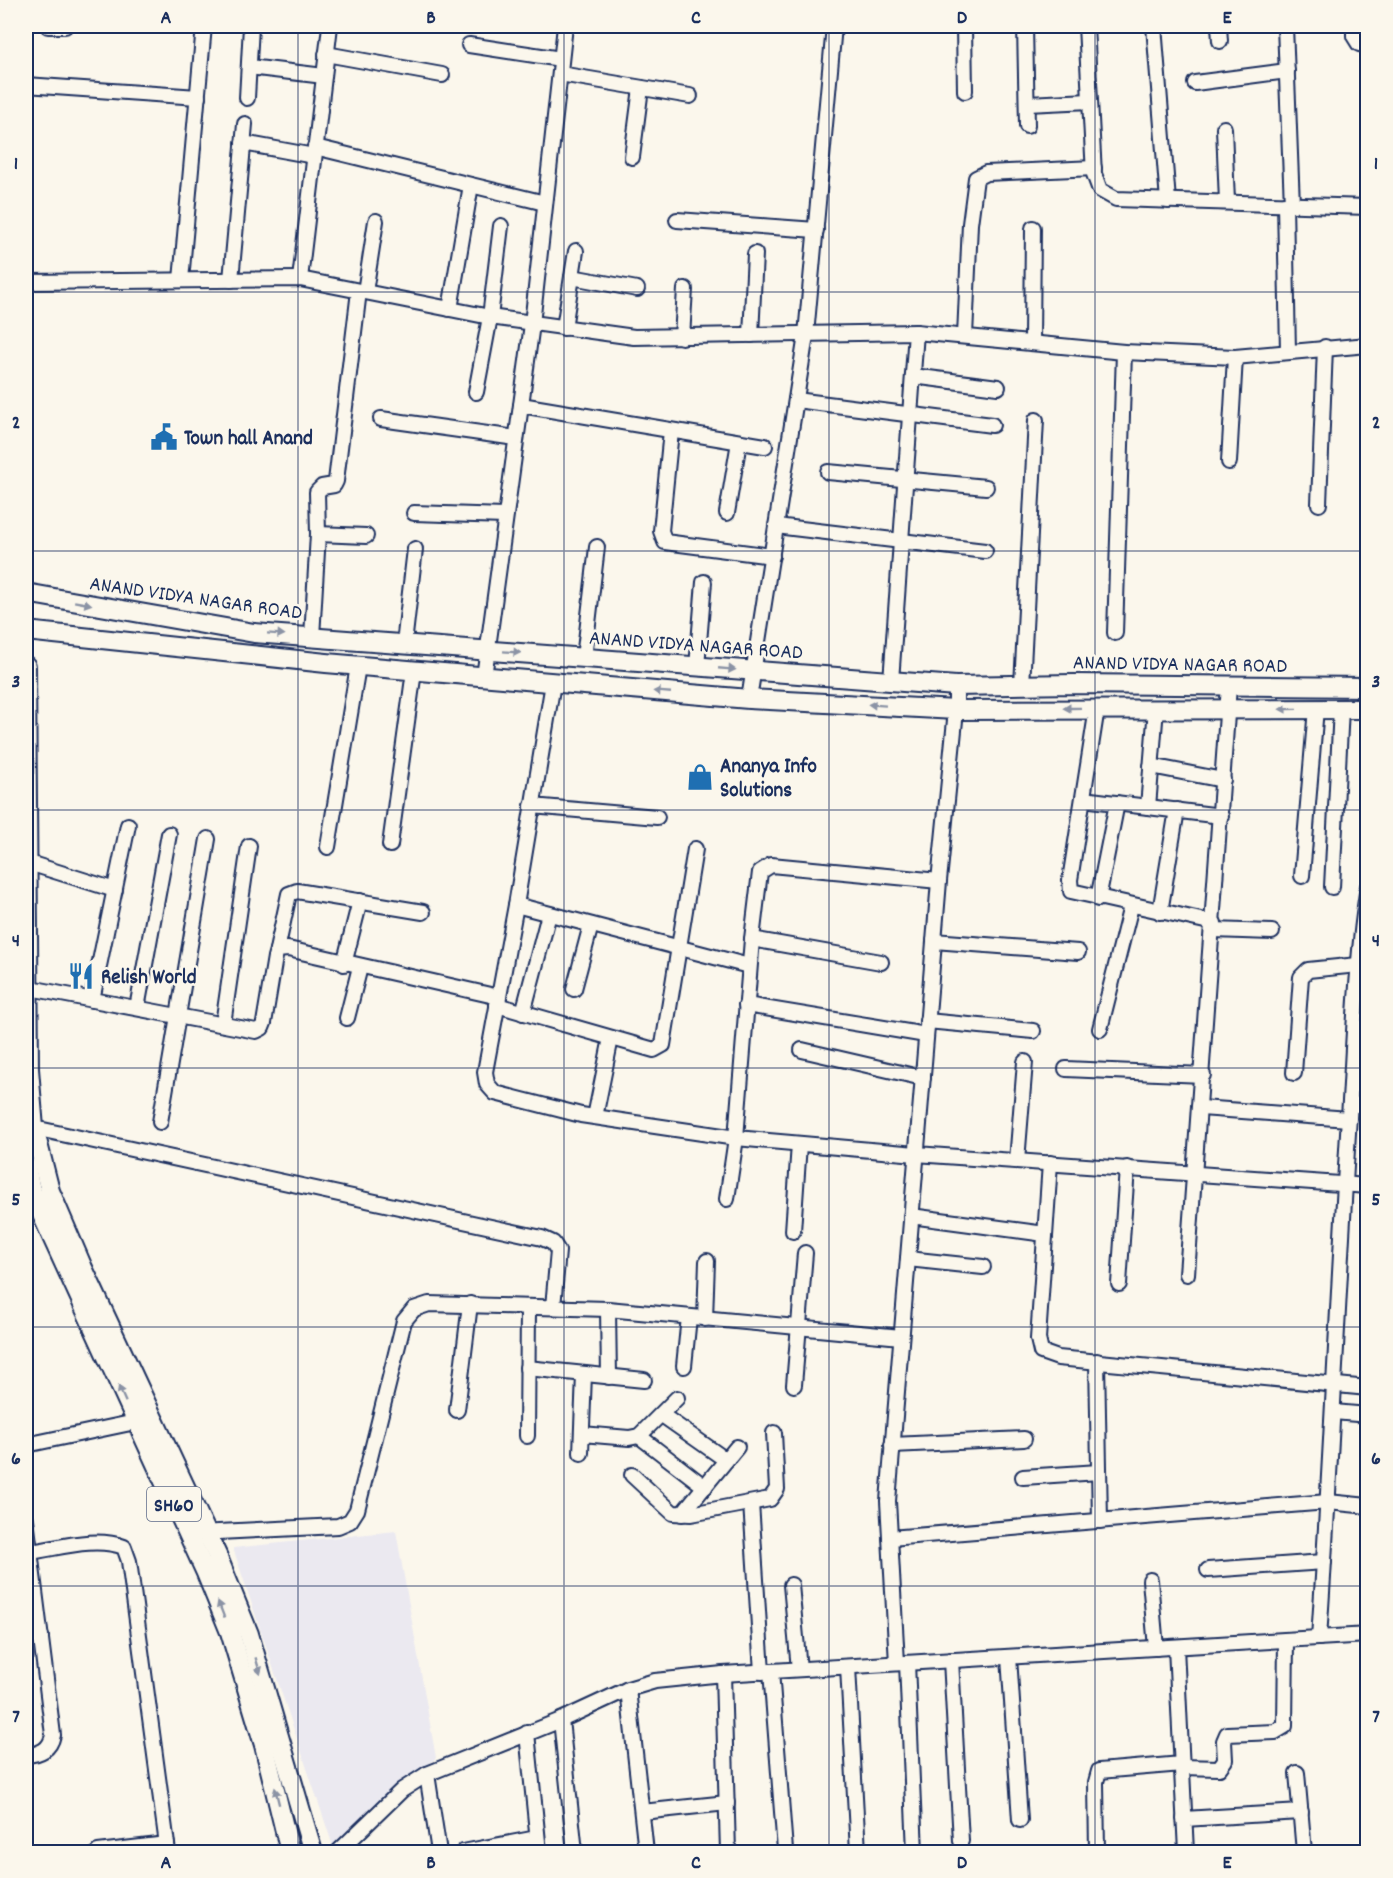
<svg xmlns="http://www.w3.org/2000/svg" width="1393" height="1878" font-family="Dekko,sans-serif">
  <rect width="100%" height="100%" fill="#fbf7ec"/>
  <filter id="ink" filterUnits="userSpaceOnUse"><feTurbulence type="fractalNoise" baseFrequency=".0167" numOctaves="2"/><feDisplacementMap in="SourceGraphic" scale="12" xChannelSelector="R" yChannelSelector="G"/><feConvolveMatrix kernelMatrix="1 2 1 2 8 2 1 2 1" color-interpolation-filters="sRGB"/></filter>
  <g filter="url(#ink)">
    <!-- built -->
    <path fill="#ebe9f0" d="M 396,1531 L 436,1758 L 333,1846 L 233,1548 Z"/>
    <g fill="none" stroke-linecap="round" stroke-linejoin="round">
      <defs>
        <g id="minor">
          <path d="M 48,26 L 65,26"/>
          <path d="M 964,26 L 965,91"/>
          <path d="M 1025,26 L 1027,126"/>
          <path d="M 1086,26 L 1094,174 L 1100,190 L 1116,199 L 1368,207"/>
          <path d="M 1154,26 L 1168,201"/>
          <path d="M 1219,26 L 1220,41"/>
          <path d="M 1285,26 L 1292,205"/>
          <path d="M 1354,26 L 1354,36 L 1359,44 L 1368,46"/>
          <path d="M 469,45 L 561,59"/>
          <path d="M 326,54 L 442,75"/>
          <path d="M 249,67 L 324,76"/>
          <path d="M 560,74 L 690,96"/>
          <path d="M 1195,83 L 1287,71"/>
          <path d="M 26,85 L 198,97"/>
          <path d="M 247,98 L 251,26"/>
          <path d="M 1027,104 L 1090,101"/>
          <path d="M 1224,128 L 1227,202"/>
          <path d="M 243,143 L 314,156"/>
          <path d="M 315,147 L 545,203"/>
          <path d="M 632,157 L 641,88"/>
          <path d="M 1285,204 L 1288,351"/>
          <path d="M 677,220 L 816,230"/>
          <path d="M 572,277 L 637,289"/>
          <path d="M 300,279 L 330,26"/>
          <path d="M 181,280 L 204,26"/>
          <path d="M 231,280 L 245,124"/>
          <path d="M 26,282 L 300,279 L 490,317 L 634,337 L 916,332 L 1124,352 L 1235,357 L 1368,345"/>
          <path d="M 365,292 L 376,221"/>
          <path d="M 450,309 L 471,185"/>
          <path d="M 564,328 L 576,251"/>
          <path d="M 751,335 L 755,254"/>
          <path d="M 965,336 L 970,224 L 976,178 L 986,173 L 1094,168"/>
          <path d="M 682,337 L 685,289"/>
          <path d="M 1032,343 L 1033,228"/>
          <path d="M 913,376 L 998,387"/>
          <path d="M 476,392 L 490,317 L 501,226"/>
          <path d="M 796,400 L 992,425"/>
          <path d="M 521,405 L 765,446"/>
          <path d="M 381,419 L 516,438"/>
          <path d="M 671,431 L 661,531 L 665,542 L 772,556"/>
          <path d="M 1229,462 L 1235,357"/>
          <path d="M 828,472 L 986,487"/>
          <path d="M 1319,504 L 1325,347"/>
          <path d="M 414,513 L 505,516"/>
          <path d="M 727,513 L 739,442"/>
          <path d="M 776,526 L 985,551"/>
          <path d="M 318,534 L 366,536"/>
          <path d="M 1115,633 L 1124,352"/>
          <path d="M 312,637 L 318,534 L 317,492 L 322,487 L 334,485 L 336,481 L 359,291"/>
          <path d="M 404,644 L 415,549"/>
          <path d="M 584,658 L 597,547"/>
          <path d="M 697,667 L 704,582"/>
          <path d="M 484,677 L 532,324 L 565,26"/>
          <path d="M 891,681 L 916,332"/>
          <path d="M 553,683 L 516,905 L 485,1072 L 487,1084 L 495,1093 L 581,1115 L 736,1138 L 916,1154 L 1368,1186"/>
          <path d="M 1022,685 L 1036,420"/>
          <path d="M 749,699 L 806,335 L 834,26"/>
          <path d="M 1097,708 L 1070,880 L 1071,891 L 1214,923"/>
          <path d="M 1151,766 L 1223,780"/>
          <path d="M 1083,799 L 1221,816"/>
          <path d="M 532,806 L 657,817"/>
          <path d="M 1148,807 L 1156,708"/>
          <path d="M 390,845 L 414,671"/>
          <path d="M 328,847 L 358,666"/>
          <path d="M 29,863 L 115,890"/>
          <path d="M 1302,876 L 1316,708"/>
          <path d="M 1332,887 L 1341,708"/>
          <path d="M 1098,899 L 1117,803"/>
          <path d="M 516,905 L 749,966"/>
          <path d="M 1160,912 L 1177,810"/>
          <path d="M 1213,930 L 1272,932"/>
          <path d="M 752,939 L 881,962"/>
          <path d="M 934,941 L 1078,952"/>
          <path d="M 277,950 L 289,894 L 297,891 L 423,912"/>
          <path d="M 344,964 L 360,901"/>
          <path d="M 30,988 L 256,1031 L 262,1028 L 264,1023 L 275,957 L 277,950 L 288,949 L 499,997"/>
          <path d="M 574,989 L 591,925"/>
          <path d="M 92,1000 L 128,825"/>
          <path d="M 497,1005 L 654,1050 L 663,1045 L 695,849"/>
          <path d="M 746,1005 L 926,1035"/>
          <path d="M 137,1008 L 169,834"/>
          <path d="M 523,1013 L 549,914"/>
          <path d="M 347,1018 L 360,967"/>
          <path d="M 927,1021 L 1033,1031"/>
          <path d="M 223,1024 L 249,846"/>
          <path d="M 1100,1029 L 1131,906"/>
          <path d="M 802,1050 L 923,1078"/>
          <path d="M 1066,1069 L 1203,1075"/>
          <path d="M 1294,1073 L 1301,977 L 1308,970 L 1358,965"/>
          <path d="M 1350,1104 L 1368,1106"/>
          <path d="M 1201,1108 L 1349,1119"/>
          <path d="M 595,1117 L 611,1038"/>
          <path d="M 160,1122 L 208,839"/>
          <path d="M 34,1128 L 542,1238 L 553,1243 L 558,1251 L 553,1307"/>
          <path d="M 1017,1161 L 1025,1062"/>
          <path d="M 1050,1163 L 1038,1339 L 1041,1352 L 1058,1358 L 1368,1388"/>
          <path d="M 727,1199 L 736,1138 L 752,939 L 760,872 L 771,865 L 939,881"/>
          <path d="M 911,1216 L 1045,1234"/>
          <path d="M 793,1231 L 799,1144"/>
          <path d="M 908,1259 L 983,1267"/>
          <path d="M 1187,1274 L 1229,686"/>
          <path d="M 1119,1284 L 1127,1168"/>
          <path d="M 608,1309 L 609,1377"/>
          <path d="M 705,1319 L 707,1261"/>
          <path d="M 1097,1361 L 1100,1521"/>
          <path d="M 684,1366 L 689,1317"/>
          <path d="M 527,1368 L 644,1380"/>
          <path d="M 794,1385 L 805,1253"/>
          <path d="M 457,1410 L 470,1304"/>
          <path d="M 1334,1412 L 1368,1415"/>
          <path d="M 662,1415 L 726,1460"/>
          <path d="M 582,1434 L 629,1438 L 639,1436 L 677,1398"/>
          <path d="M 527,1436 L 528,1307"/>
          <path d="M 639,1436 L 705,1487"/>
          <path d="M 26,1445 L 145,1420"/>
          <path d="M 892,1445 L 1024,1439"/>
          <path d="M 581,1453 L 584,1374"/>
          <path d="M 632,1475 L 673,1513 L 691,1514 L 770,1499 L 777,1489 L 774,1433"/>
          <path d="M 1023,1477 L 1099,1472"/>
          <path d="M 751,1503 L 762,1672"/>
          <path d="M 682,1514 L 737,1447"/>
          <path d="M 26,1519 L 53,1735 C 50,1750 40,1754 26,1755"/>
          <path d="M 199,1533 L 338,1526 L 350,1521 L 357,1510 L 404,1321 L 414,1309 L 429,1304 L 608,1309 L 901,1337"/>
          <path d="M 890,1538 L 1328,1502 L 1368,1506"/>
          <path d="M 30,1552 C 59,1548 95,1536 124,1547 L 129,1561 L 168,1852"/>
          <path d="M 1208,1570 L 1324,1562"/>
          <path d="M 1150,1580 L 1156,1648"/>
          <path d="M 791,1585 L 799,1669"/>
          <path d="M 26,1638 L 41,1636"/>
          <path d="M 1319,1638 C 1331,1465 1338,1291 1349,1117 C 1354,1040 1356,962 1368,886"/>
          <path d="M 1176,1647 L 1186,1852"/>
          <path d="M 1009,1657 L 1020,1820"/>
          <path d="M 951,1660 L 961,1841"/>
          <path d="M 897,1663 L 888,1501 L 939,881 L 956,710 L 956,686"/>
          <path d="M 907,1663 L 915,1852"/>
          <path d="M 848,1667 L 858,1852"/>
          <path d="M 771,1671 L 785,1850"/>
          <path d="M 723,1674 L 728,1852"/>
          <path d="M 628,1689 L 646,1852"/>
          <path d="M 561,1720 L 575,1852"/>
          <path d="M 527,1733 L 539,1852"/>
          <path d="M 1182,1767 L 1219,1768 L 1225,1760 L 1224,1741 L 1227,1734 L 1275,1732 L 1285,1726 L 1286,1640"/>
          <path d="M 1297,1773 L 1304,1852"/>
          <path d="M 427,1774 L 439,1852"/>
          <path d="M 642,1812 L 727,1803"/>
          <path d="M 1184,1819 L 1301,1812"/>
          <path d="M 98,1852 L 167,1844"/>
          <path d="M 338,1852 L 402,1790 L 427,1774 L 561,1720 L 628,1689 L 655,1681 L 723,1674 L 1368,1635"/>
          <path d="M 463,1852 L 537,1838"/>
          <path d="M 1097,1852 L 1096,1782 L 1099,1771 L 1182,1764"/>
        </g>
        <g id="major">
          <path d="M 26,593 L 254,633 L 956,686 L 1074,684 L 1368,687"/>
          <path d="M 26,631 L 326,663 L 749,699 L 956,710 L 1368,709"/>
          <path d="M 26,666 L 29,1069 L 34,1128 L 50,1191 L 83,1268 L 217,1555 L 249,1634 L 313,1852"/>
          <path d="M 26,1166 L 31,1190 L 52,1237 L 206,1573 L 230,1632 L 264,1745 L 290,1852"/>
        </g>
      </defs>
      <!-- minor casing -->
      <use href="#minor" stroke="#1b2f5e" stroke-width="18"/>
      <!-- major casing -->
      <use href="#major" stroke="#1b2f5e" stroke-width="22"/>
      <!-- minor -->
      <use href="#minor" stroke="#fbf7ec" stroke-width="14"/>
      <!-- major -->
      <use href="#major" stroke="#fbf7ec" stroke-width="18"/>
    </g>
    <!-- one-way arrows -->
    <defs><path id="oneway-solid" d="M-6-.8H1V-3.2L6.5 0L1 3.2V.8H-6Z" transform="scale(1.5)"/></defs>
    <g fill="#8b93a5">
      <use href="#oneway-solid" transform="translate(83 603) rotate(10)"/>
      <use href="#oneway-solid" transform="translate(276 634) rotate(4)"/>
      <use href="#oneway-solid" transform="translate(512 652) rotate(4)"/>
      <use href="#oneway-solid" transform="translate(727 669) rotate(5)"/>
      <use href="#oneway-solid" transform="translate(662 692) rotate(-175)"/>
      <use href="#oneway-solid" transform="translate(877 705) rotate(-176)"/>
      <use href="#oneway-solid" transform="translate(1072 708) rotate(179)"/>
      <use href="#oneway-solid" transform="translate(1288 709) rotate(179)"/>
      <use href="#oneway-solid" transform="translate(122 1394) rotate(-114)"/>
      <use href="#oneway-solid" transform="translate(221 1609) rotate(-111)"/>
      <use href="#oneway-solid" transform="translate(258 1666) rotate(74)"/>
      <use href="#oneway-solid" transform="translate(277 1796) rotate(-104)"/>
    </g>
  </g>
  <!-- grid -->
  <path fill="none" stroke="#1b2f5e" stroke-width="1.5" stroke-opacity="0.55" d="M 298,26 L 298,1852M 564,26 L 564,1852M 829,26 L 829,1852M 1095,26 L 1095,1852M 26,292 L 1368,292M 26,551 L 1368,551M 26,810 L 1368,810M 26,1068 L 1368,1068M 26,1327 L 1368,1327M 26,1586 L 1368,1586"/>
  <!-- icons -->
  <defs>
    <symbol id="civic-bare" viewBox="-9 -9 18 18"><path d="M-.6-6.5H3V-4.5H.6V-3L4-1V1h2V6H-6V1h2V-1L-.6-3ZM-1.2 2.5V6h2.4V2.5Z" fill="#1f6fb2" stroke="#fbf7ec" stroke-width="2.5" paint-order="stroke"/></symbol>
    <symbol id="shop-bare" viewBox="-9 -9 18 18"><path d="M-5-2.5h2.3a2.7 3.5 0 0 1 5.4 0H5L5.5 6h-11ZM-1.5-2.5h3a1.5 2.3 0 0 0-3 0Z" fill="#1f6fb2" stroke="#fbf7ec" stroke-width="2.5" paint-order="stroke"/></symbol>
    <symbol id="restaurant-bare" viewBox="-9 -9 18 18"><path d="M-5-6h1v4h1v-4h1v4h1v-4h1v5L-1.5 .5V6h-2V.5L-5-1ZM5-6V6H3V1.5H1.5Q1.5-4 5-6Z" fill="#1f6fb2" stroke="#fbf7ec" stroke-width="2.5" paint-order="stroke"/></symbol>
  </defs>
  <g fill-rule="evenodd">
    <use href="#civic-bare" x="145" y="418" width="38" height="38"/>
    <use href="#shop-bare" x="681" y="758" width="38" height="38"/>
    <use href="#restaurant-bare" x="62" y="957" width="38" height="38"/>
  </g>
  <g text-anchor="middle" stroke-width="5" stroke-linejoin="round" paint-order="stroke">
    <!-- shield labels -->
    <rect fill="#fbf7ec" stroke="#5e6b89" stroke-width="1.5" x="147" y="1487" width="54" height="34" rx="4.5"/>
    <g font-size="20" font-weight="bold" fill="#1b2f5e">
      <text x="174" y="1511">SH60</text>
    </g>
    <!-- poi labels -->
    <g font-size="21" font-weight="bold" fill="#1b2f5e" stroke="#fbf7ec" text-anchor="start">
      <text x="184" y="444">Town hall Anand</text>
      <text x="720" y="772">Ananya Info<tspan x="720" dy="24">Solutions</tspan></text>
      <text x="101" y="983">Relish World</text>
    </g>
    <!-- street labels -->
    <g font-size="21" fill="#1b2f5e" stroke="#fbf7ec">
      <text transform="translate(196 597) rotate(8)" y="7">ANAND VIDYA NAGAR ROAD</text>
      <text transform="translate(696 644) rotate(4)" y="7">ANAND VIDYA NAGAR ROAD</text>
      <text transform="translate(1180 663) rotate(1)" y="7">ANAND VIDYA NAGAR ROAD</text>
    </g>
  </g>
  <!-- margin -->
  <rect width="1393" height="1878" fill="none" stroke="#fbf7ec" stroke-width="66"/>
  <rect x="33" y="33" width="1327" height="1812" fill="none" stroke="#1b2f5e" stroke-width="2"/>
  <g font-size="20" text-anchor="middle" font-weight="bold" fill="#1b2f5e">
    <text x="166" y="23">A</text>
    <text x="431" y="23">B</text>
    <text x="696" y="23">C</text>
    <text x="962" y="23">D</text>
    <text x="1227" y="23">E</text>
    <text x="16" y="169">1</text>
    <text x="1376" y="169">1</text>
    <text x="16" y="428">2</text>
    <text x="1376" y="428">2</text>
    <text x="16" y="687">3</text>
    <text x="1376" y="687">3</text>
    <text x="16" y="946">4</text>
    <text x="1376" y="946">4</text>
    <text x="16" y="1205">5</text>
    <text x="1376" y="1205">5</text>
    <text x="16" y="1464">6</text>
    <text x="1376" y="1464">6</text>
    <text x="16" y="1722">7</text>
    <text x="1376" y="1722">7</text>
    <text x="166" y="1868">A</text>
    <text x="431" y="1868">B</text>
    <text x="696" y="1868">C</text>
    <text x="962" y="1868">D</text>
    <text x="1227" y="1868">E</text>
  </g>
</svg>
